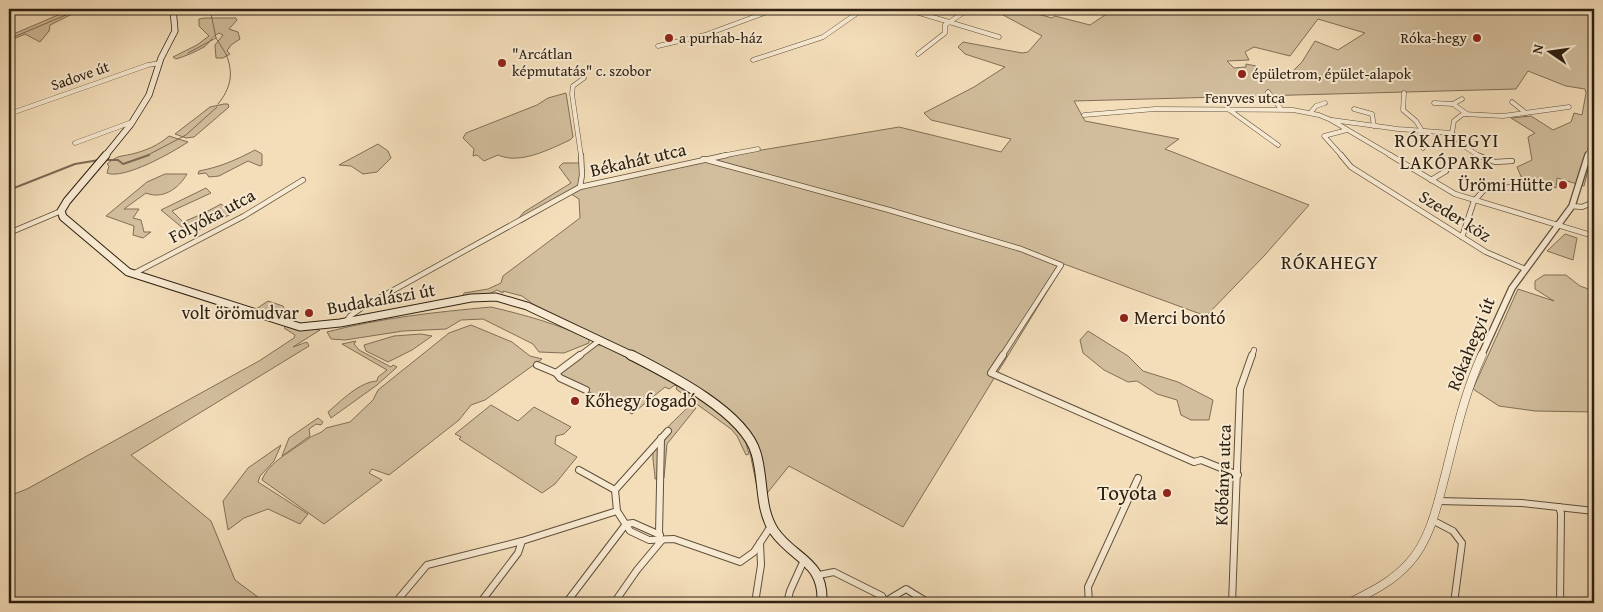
<svg xmlns="http://www.w3.org/2000/svg" width="1603" height="612" font-family="'Gentium Book Plus',serif">
  <rect width="100%" height="100%" fill="#f4deba"/>
  <filter id="stains"><feTurbulence type="fractalNoise" baseFrequency=".004" numOctaves="4"/><feColorMatrix values="0 0 0 0 .2 0 0 0 0 .09 0 0 0 0 .02 0 0 0 .5 -.17"/></filter>
  <radialGradient id="worn" r=".72"><stop offset=".6" stop-color="#630" stop-opacity="0"/><stop offset="1" stop-color="#630" stop-opacity=".3"/></radialGradient>
  <!-- green -->
  <g fill="#d2be9d" stroke="#806f57" fill-rule="evenodd">
    <path d="M 72,9 L 82,9 L 50,25 L 49,31 L 40,42 L 25,34 L 9,41 L 9,36 Z"/>
    <path d="M 992,9 L 1020,9 L 1052,18 L 1055,16 L 1090,25 L 1114,9 L 1594,9 L 1594,146 L 1584,186 L 1557,178 L 1556,188 L 1522,179 L 1517,167 L 1532,160 L 1528,137 L 1535,133 L 1511,118 L 1531,116 L 1553,130 L 1571,122 L 1574,113 L 1582,115 L 1586,93 L 1585,89 L 1566,86 L 1528,71 L 1516,89 L 1074,101 L 1085,121 L 1179,139 L 1165,149 L 1309,205 L 1264,256 L 1206,316 L 1064,264 L 903,527 L 789,466 L 760,502 L 748,443 L 745,439 L 749,454 L 746,455 L 737,436 L 731,429 L 676,389 L 677,387 L 675,385 L 669,389 L 665,387 L 632,414 L 589,392 L 587,388 L 560,375 L 560,373 L 595,345 L 602,345 L 673,381 L 673,372 L 533,304 L 522,296 L 503,291 L 503,293 L 497,290 L 489,294 L 461,299 L 464,293 L 488,289 L 501,283 L 503,276 L 580,218 L 579,199 L 571,194 L 521,223 L 518,219 L 524,212 L 571,183 L 559,167 L 563,163 L 581,163 L 580,187 L 756,151 L 899,127 L 1001,152 L 1011,139 L 931,120 L 924,113 L 974,87 L 1005,67 L 965,54 L 958,47 L 963,42 L 1022,53 L 1028,52 L 1042,36 ZM 1318,19 L 1365,33 L 1338,50 L 1315,41 L 1302,62 L 1284,80 L 1264,76 L 1256,66 L 1246,64 L 1246,67 L 1234,68 L 1227,61 L 1249,60 L 1245,52 L 1254,47 L 1290,56 Z"/>
    <path d="M 205,18 L 236,18 L 237,20 L 229,29 L 238,32 L 240,39 L 231,45 L 227,51 L 230,54 L 223,58 L 216,58 L 215,45 L 223,35 L 219,33 C 211,37 210,43 204,47 C 195,52 186,56 176,59 L 173,57 L 197,45 L 209,36 L 199,26 L 199,19 Z"/>
    <path d="M 566,93 L 573,137 L 570,140 C 550,149 520,165 498,155 L 484,161 L 477,155 L 473,156 L 474,149 L 463,138 L 466,133 L 537,105 L 548,98 Z"/>
    <path d="M 224,104 L 228,104 L 229,107 L 194,137 L 186,138 L 175,134 L 210,107 Z"/>
    <path d="M 169,136 L 188,142 C 173,152 124,180 107,173 L 109,166 L 107,164 C 118,155 119,157 132,154 C 145,151 159,145 169,136 Z"/>
    <path d="M 378,144 L 388,151 L 391,158 L 377,172 L 363,174 L 351,166 L 339,165 Z"/>
    <path d="M 255,150 L 262,154 L 262,165 L 260,166 L 248,161 L 219,176 L 209,177 L 206,173 L 198,174 L 199,171 C 220,167 236,160 255,150 Z"/>
    <path d="M 165,174 L 187,174 C 179,188 163,200 146,193 L 124,209 L 139,209 L 133,218 L 141,220 L 144,232 L 151,232 L 143,238 L 133,235 L 134,226 L 106,216 L 147,182 Z"/>
    <path d="M 206,188 L 211,193 L 172,211 L 183,222 L 202,214 L 212,223 L 190,234 L 161,210 Z"/>
    <path d="M 221,204 L 233,213 L 217,221 L 206,212 Z"/>
    <path d="M 1565,234 L 1577,238 L 1573,260 L 1547,251 Z"/>
    <path d="M 1544,275 L 1566,275 L 1580,286 L 1594,291 L 1594,412 L 1535,411 L 1499,406 L 1473,389 L 1518,289 L 1554,301 L 1535,289 L 1535,281 Z"/>
    <path d="M 268,301 L 283,306 L 287,314 L 282,317 L 280,313 L 269,314 L 256,309 Z"/>
    <path d="M 491,307 C 525,315 558,324 589,339 L 589,343 L 564,353 L 539,352 L 533,344 L 483,319 L 461,320 L 446,329 L 403,331 L 345,340 L 331,339 L 327,332 C 380,318 436,312 491,307 Z"/>
    <path d="M 471,325 L 512,342 L 530,356 L 542,359 L 485,400 L 471,405 L 459,420 L 389,475 L 372,469 L 369,473 L 382,480 L 324,524 L 262,480 C 268,462 294,450 309,438 C 315,434 321,434 326,428 L 350,422 L 373,400 L 378,390 L 449,333 Z"/>
    <path d="M 286,326 L 320,330 L 293,347 L 307,342 L 309,346 L 131,455 L 211,521 L 235,580 L 266,603 L 9,603 L 9,496 L 27,489 L 259,361 L 294,338 L 295,335 L 284,328 Z"/>
    <path d="M 1088,331 L 1128,356 L 1143,371 L 1178,382 L 1213,400 L 1209,420 L 1191,420 L 1181,415 L 1177,400 L 1157,394 L 1137,381 L 1128,382 L 1104,370 L 1083,353 L 1080,340 Z"/>
    <path d="M 421,334 L 432,336 L 412,350 L 388,362 L 366,351 L 364,345 L 394,336 Z"/>
    <path d="M 356,341 L 354,344 L 359,350 L 391,367 L 393,365 L 397,367 L 377,385 L 331,418 L 328,412 C 341,401 359,382 377,381 L 378,377 L 387,370 L 342,344 Z"/>
    <path d="M 491,405 L 518,421 L 534,407 L 571,427 L 564,434 L 556,436 L 555,444 L 577,457 L 555,484 L 542,493 L 459,439 L 461,437 L 455,434 Z"/>
    <path d="M 689,406 L 696,408 L 667,444 L 664,478 L 655,479 C 655,470 651,456 654,448 C 658,433 678,418 689,406 Z"/>
    <path d="M 318,418 L 323,422 L 321,425 L 316,424 L 309,429 L 310,436 L 282,456 L 289,438 Z"/>
    <path d="M 281,445 L 274,461 L 260,476 L 258,482 L 308,514 L 300,524 L 268,509 L 244,518 L 228,530 L 223,501 L 248,468 Z"/>
  </g>
  <g fill="none" stroke-linecap="round" stroke-linejoin="round">
    <!-- stream-far1 -->
    <g stroke="#7c6b54" stroke-width="1">
      <path d="M 208,9 L 211,14 L 216,38 L 226,54"/>
      <path d="M 9,39 L 80,9"/>
      <path d="M 188,53 L 216,38"/>
      <path d="M 218,104 C 231,88 234,73 226,54"/>
      <path d="M 146,156 L 186,135 L 217,107"/>
    </g>
    <!-- stream -->
    <g stroke="#7c6b54" stroke-width="2">
      <path d="M 103,160 L 118,160 L 123,164 L 149,155"/>
      <path d="M 9,190 L 75,164 L 99,160"/>
    </g>
    <defs>
      <g id="minor-far2">
        <path d="M 906,9 L 999,37"/>
        <path d="M 9,11 L 20,9"/>
        <path d="M 658,46 L 705,35 L 775,9"/>
        <path d="M 918,54 L 945,33 L 945,25 L 969,9"/>
        <path d="M 753,60 L 823,37 L 863,9"/>
        <path d="M 1268,92 L 1281,109"/>
        <path d="M 1404,93 L 1403,110 L 1416,121 L 1421,129 L 1419,143 L 1423,148"/>
        <path d="M 1462,99 L 1453,104 L 1467,114"/>
        <path d="M 1512,102 L 1526,113"/>
        <path d="M 1434,103 L 1453,104"/>
        <path d="M 1228,109 L 1278,145"/>
        <path d="M 1354,109 L 1372,114 L 1374,126"/>
        <path d="M 1311,112 L 1316,106 L 1325,103"/>
        <path d="M 9,114 L 148,65 L 160,63"/>
        <path d="M 1084,115 L 1155,109 L 1293,110 L 1319,115 L 1331,120 L 1392,156"/>
        <path d="M 1332,120 L 1398,129 L 1452,133"/>
        <path d="M 75,143 L 132,122"/>
        <path d="M 581,156 L 572,94 L 573,86 L 584,78"/>
        <path d="M 721,156 L 758,149"/>
        <path d="M 1342,156 L 1324,136 L 1347,130"/>
        <path d="M 1479,156 L 1464,146 L 1452,133 L 1454,121 L 1463,114 L 1503,116 L 1569,107"/>
      </g>
      <g id="minor-far1">
        <path d="M 1341,155 L 1351,167 L 1486,252 L 1525,269"/>
        <path d="M 1390,155 L 1455,194 L 1594,236"/>
        <path d="M 1477,155 L 1495,162 L 1512,161"/>
        <path d="M 703,159 L 889,210 L 1021,249 L 1061,265 L 1002,356"/>
        <path d="M 1431,180 L 1446,171"/>
        <path d="M 580,187 L 582,175 L 581,155"/>
        <path d="M 1572,206 L 1582,207 L 1594,202"/>
        <path d="M 9,233 L 61,211"/>
        <path d="M 1462,237 L 1474,201 L 1484,190 L 1512,187"/>
        <path d="M 133,274 L 244,216 L 303,180"/>
        <path d="M 346,322 L 350,316 L 363,307 L 580,187 L 727,155"/>
        <path d="M 579,356 L 600,340"/>
        <path d="M 1252,356 L 1254,350"/>
      </g>
      <g id="minor">
        <path d="M 580,355 L 556,373 L 560,378 L 586,390"/>
        <path d="M 1003,355 L 991,373 L 1194,462 L 1201,460 L 1238,475"/>
        <path d="M 537,365 L 556,373"/>
        <path d="M 579,470 L 615,490"/>
        <path d="M 1438,501 L 1522,503 L 1594,511"/>
        <path d="M 1559,507 L 1561,513 L 1560,603"/>
        <path d="M 617,511 L 615,490 L 668,431"/>
        <path d="M 1432,520 L 1453,531 L 1462,543 L 1454,603"/>
        <path d="M 626,524 L 633,523 L 660,535"/>
        <path d="M 659,534 L 661,438"/>
        <path d="M 819,575 L 834,572 L 882,596 L 885,603"/>
        <path d="M 886,601 L 906,589 L 929,603"/>
        <path d="M 395,603 L 427,565 L 522,541 L 617,511 L 630,531 L 649,540 L 674,539 L 740,562 L 754,552 L 771,526"/>
        <path d="M 480,603 L 518,553 L 522,541"/>
        <path d="M 566,603 L 626,524"/>
        <path d="M 614,603 L 637,570 L 662,540"/>
        <path d="M 755,603 L 761,565 L 760,543"/>
        <path d="M 787,603 L 790,591 L 804,560"/>
        <path d="M 1089,603 L 1088,587 L 1138,478"/>
        <path d="M 1232,603 L 1240,389 L 1252,355"/>
      </g>
      <path id="tertiary-far2" d="M 1588,156 L 1594,137"/>
      <path id="tertiary-far1" d="M 1481,356 L 1512,288 L 1572,206 L 1588,155"/>
      <path id="tertiary" d="M 1349,603 C 1371,592 1392,582 1409,563 C 1431,539 1438,502 1446,472 C 1456,432 1465,392 1482,355"/>
      <path id="secondary-far2" d="M 105,156 L 131,124 L 149,95 L 161,58 L 175,31 L 173,9"/>
      <path id="secondary-far1" d="M 106,155 L 67,201 L 61,211 L 63,217 L 128,272 L 300,327 L 340,323 L 471,298 L 496,297 L 527,306 L 633,356"/>
      <path id="secondary" d="M 631,355 C 668,374 744,412 756,453 C 764,479 759,508 774,531 C 794,560 824,560 822,603"/>
    </defs>
    <!-- minor-far2 casing -->
    <use href="#minor-far2" stroke="#5f503b" stroke-width="5"/>
    <!-- minor-far1 casing -->
    <use href="#minor-far1" stroke="#5f503b" stroke-width="6"/>
    <!-- minor casing -->
    <use href="#minor" stroke="#5f503b" stroke-width="8"/>
    <!-- tertiary-far2 casing -->
    <use href="#tertiary-far2" stroke="#5f503b" stroke-width="5.5"/>
    <!-- tertiary-far1 casing -->
    <use href="#tertiary-far1" stroke="#5f503b" stroke-width="8"/>
    <!-- tertiary casing -->
    <use href="#tertiary" stroke="#5f503b" stroke-width="9"/>
    <!-- secondary-far2 casing -->
    <use href="#secondary-far2" stroke="#2d2011" stroke-width="7"/>
    <!-- secondary-far1 casing -->
    <use href="#secondary-far1" stroke="#2d2011" stroke-width="9"/>
    <!-- secondary casing -->
    <use href="#secondary" stroke="#2d2011" stroke-width="11"/>
    <!-- minor-far2 -->
    <use href="#minor-far2" stroke="#f8ead2" stroke-width="4"/>
    <!-- minor-far1 -->
    <use href="#minor-far1" stroke="#f8ead2" stroke-width="4.5"/>
    <!-- minor -->
    <use href="#minor" stroke="#f8ead2" stroke-width="6"/>
    <!-- tertiary-far2 -->
    <use href="#tertiary-far2" stroke="#f8ead2" stroke-width="4.5"/>
    <!-- tertiary-far1 -->
    <use href="#tertiary-far1" stroke="#f8ead2" stroke-width="5.5"/>
    <!-- tertiary -->
    <use href="#tertiary" stroke="#f8ead2" stroke-width="8"/>
    <!-- secondary-far2 -->
    <use href="#secondary-far2" stroke="#f8ead2" stroke-width="5.5"/>
    <!-- secondary-far1 -->
    <use href="#secondary-far1" stroke="#f8ead2" stroke-width="7"/>
    <!-- secondary -->
    <use href="#secondary" stroke="#f8ead2" stroke-width="9"/>
  </g>
  <!-- markers -->
  <g fill="#8f2418" stroke="#f8ead2" stroke-width="2">
    <circle cx="669" cy="38" r="5"/>
    <circle cx="1477" cy="38" r="5"/>
    <circle cx="502" cy="63" r="5"/>
    <circle cx="1242" cy="74" r="5"/>
    <circle cx="1563" cy="185" r="5"/>
    <circle cx="309" cy="313" r="5"/>
    <circle cx="1124" cy="318" r="5"/>
    <circle cx="575" cy="401" r="5"/>
    <circle cx="1167" cy="493" r="5"/>
  </g>
  <g text-anchor="middle" stroke-width="4" stroke-linejoin="round" paint-order="stroke">
    <!-- far-poi labels -->
    <g font-size="15" fill="#2d2011" stroke="#f8ead2" text-anchor="start">
      <text x="679" y="43">a purhab-ház</text>
      <text x="1467" y="43" text-anchor="end">Róka-hegy</text>
      <text x="512" y="59">"Arcátlan<tspan x="512" dy="17">képmutatás" c. szobor</tspan></text>
      <text x="1252" y="79">épületrom, épület-alapok</text>
    </g>
    <!-- far-street labels -->
    <g font-size="15" fill="#2d2011" stroke="#f8ead2">
      <text transform="translate(80 76) rotate(-19)" y="5">Sadove út</text>
      <text x="1245" y="103">Fenyves utca</text>
    </g>
    <!-- street labels -->
    <g font-size="18" fill="#2d2011" stroke="#f8ead2">
      <text transform="translate(638 160) rotate(-13)" y="6">Békahát utca</text>
      <text transform="translate(212 216) rotate(-28)" y="6">Folyóka utca</text>
      <text transform="translate(1455 216) rotate(32)" y="6">Szeder köz</text>
      <text transform="translate(381 299) rotate(-10)" y="6">Budakalászi út</text>
      <text transform="translate(1471 344) rotate(-68)" y="6">Rókahegyi út</text>
      <text transform="translate(1223 475) rotate(-88)" y="6">Kőbánya utca</text>
    </g>
    <!-- poi labels -->
    <g font-size="18" fill="#2d2011" stroke="#f8ead2" text-anchor="end">
      <text x="1553" y="191">Ürömi Hütte</text>
      <text x="299" y="319">volt örömudvar</text>
      <text x="1134" y="324" text-anchor="start">Merci bontó</text>
      <text x="585" y="407" text-anchor="start">Kőhegy fogadó</text>
    </g>
    <!-- neighbourhood labels -->
    <g font-size="19" letter-spacing="1" fill="#2d2011" stroke="#f8ead2">
      <text x="1447" y="147">RÓKAHEGYI<tspan x="1447" dy="22">LAKÓPARK</tspan></text>
      <text x="1330" y="269">RÓKAHEGY</text>
    </g>
    <!-- near-poi labels -->
    <g font-size="21" fill="#2d2011" stroke="#f8ead2" text-anchor="end">
      <text x="1157" y="500">Toyota</text>
    </g>
  </g>
  <!-- margin -->
  <rect width="1603" height="612" fill="none" stroke="#f4deba" stroke-width="30"/>
  <rect x="10" y="10" width="1583" height="592" fill="none" stroke="#2d2011" stroke-width="2.5"/>
  <rect x="15" y="15" width="1573" height="582" fill="none" stroke="#2d2011"/>
  <!-- north arrow -->
  <g transform="translate(1550 52) rotate(283)" stroke="#f8ead2" stroke-width="4" paint-order="stroke">
  <path d="M0-4L9 19L0 12L-9 19Z" fill="#2d2011"/>
  <text y="-8" font-size="14" font-weight="bold" text-anchor="middle" fill="#2d2011">N</text>
  </g>
  <rect width="100%" height="100%" filter="url(#stains)"/>
  <rect width="100%" height="100%" fill="url(#worn)"/>
</svg>
